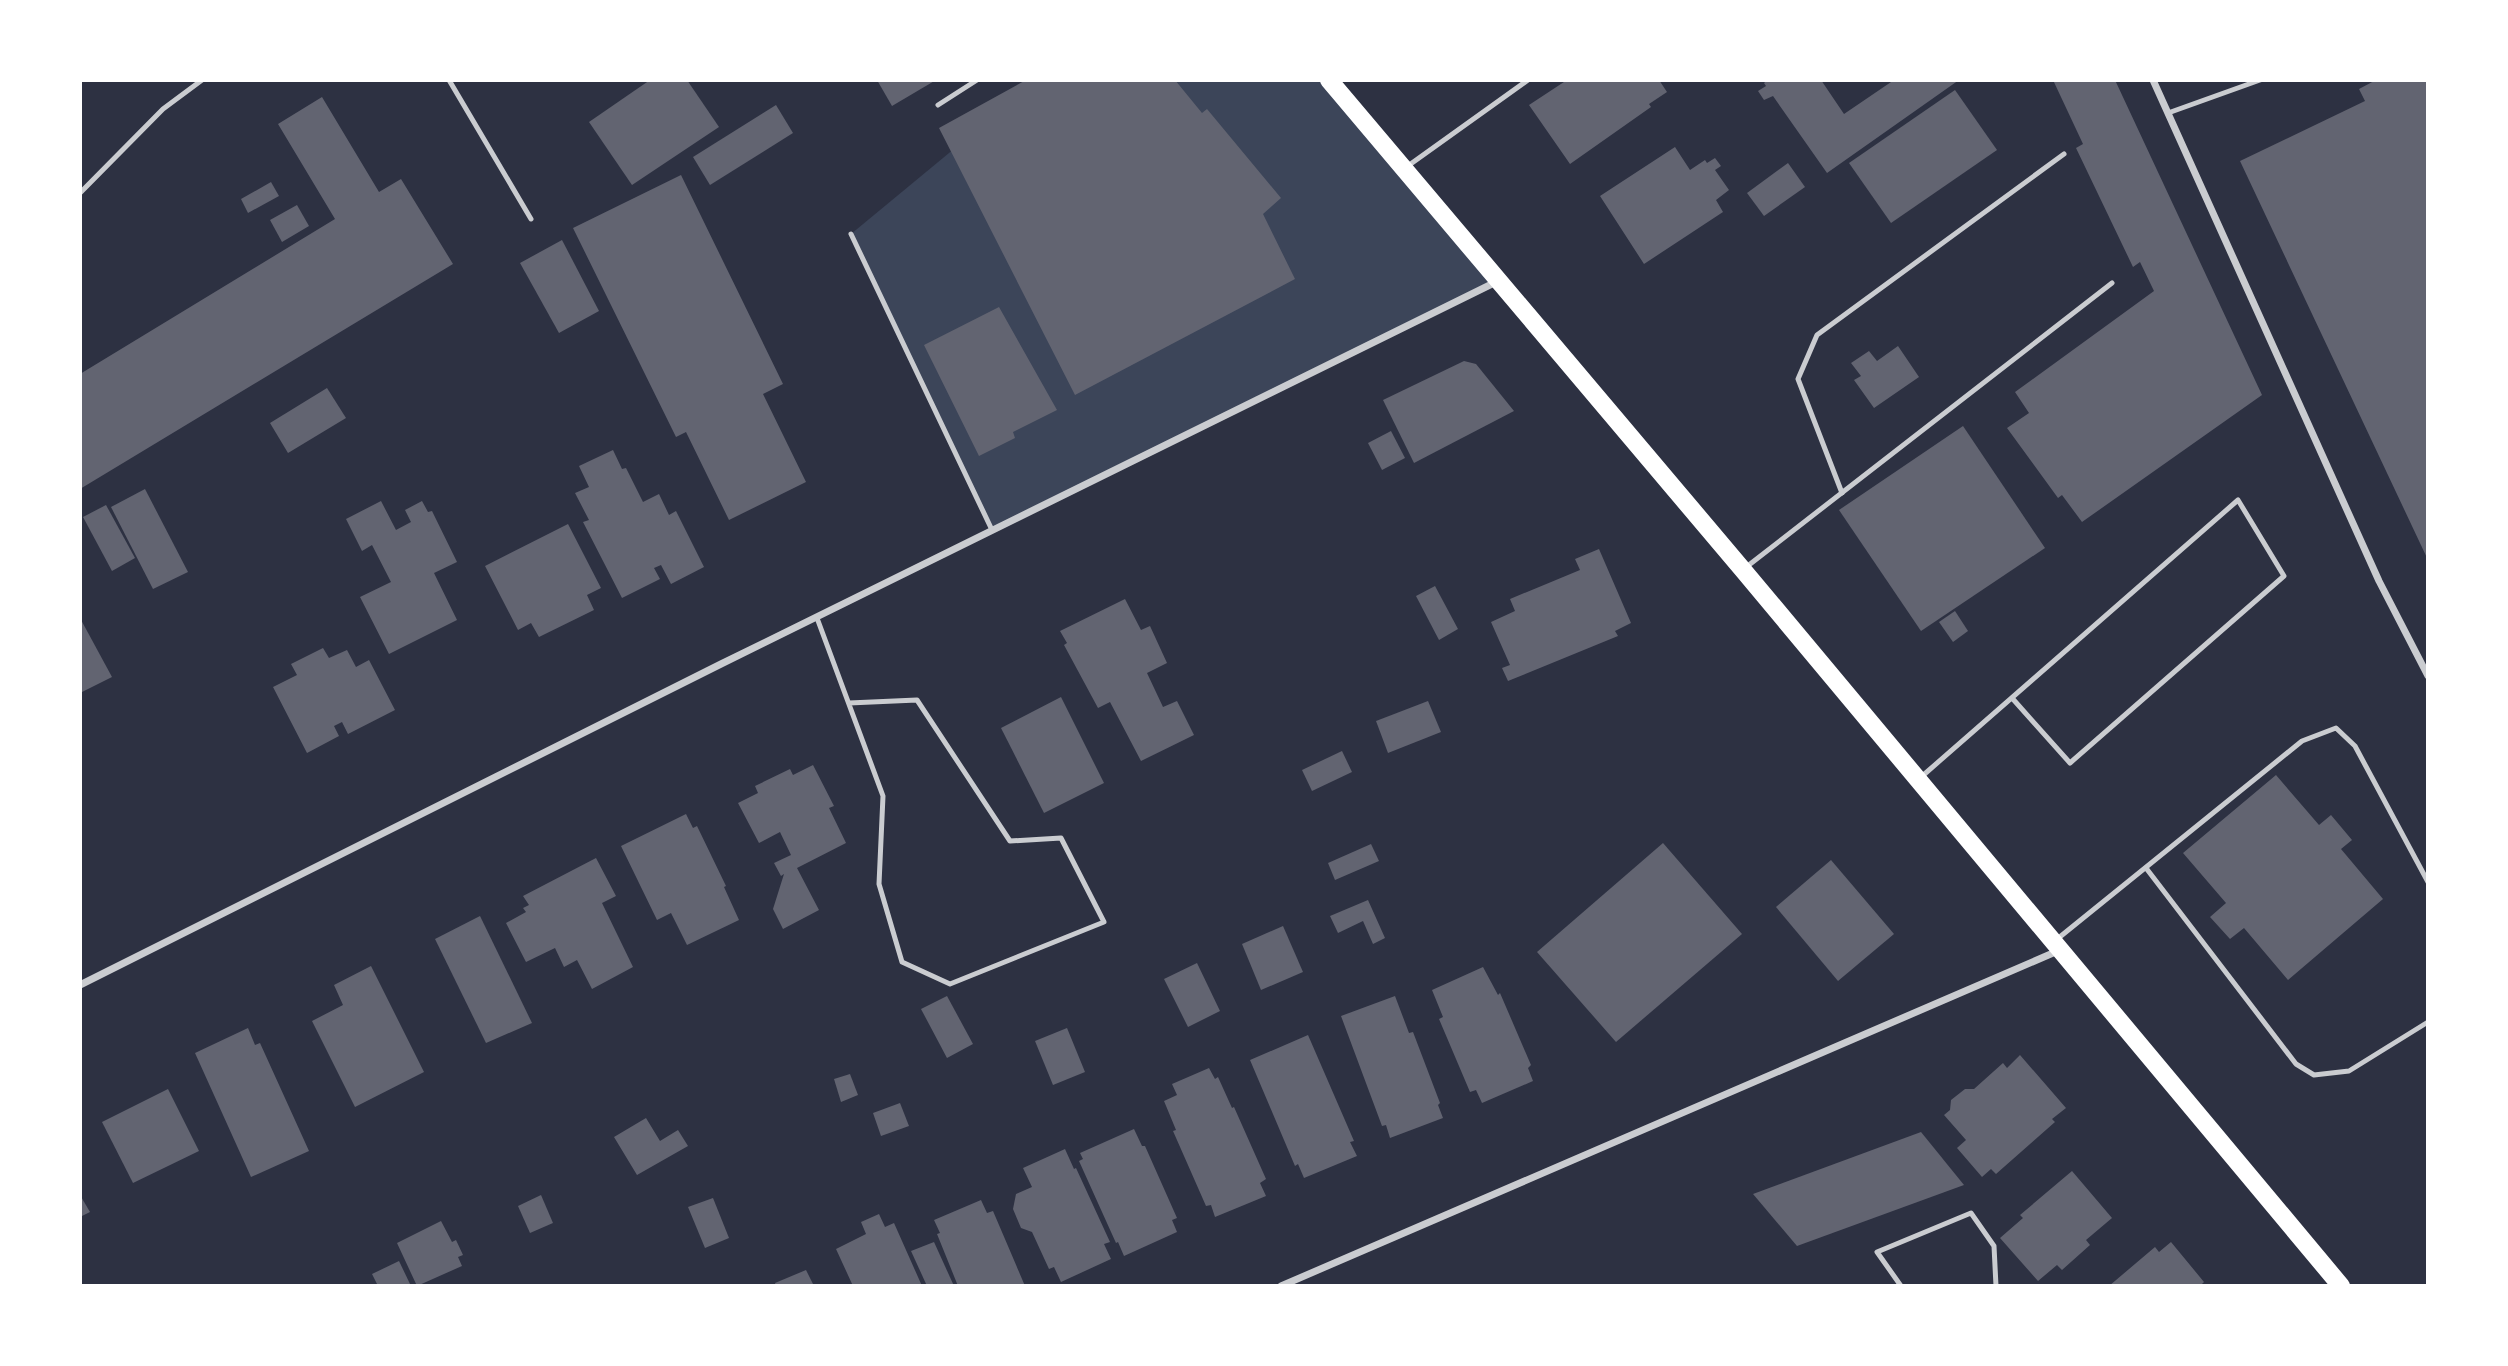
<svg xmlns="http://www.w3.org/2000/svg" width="2508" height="1366" font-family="Signika,sans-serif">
  <rect width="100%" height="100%" fill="#2d3142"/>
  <!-- green -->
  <path fill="#3c4559" d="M 1036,81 L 1329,81 L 1498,280 L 992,530 L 851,234 Z"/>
  <!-- building -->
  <g fill="#626471">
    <path d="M 650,80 L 687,80 L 719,127 L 632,185 L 589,122 Z"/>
    <path d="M 877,80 L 936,80 L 892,106 Z"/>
    <path d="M 1026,80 L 1175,80 L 1202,113 L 1207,109 L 1281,198 L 1263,214 L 1295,279 L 1075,395 L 939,128 Z"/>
    <path d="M 1567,80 L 1659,80 L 1667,92 L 1649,104 L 1651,107 L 1570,164 L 1529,105 Z"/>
    <path d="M 1767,80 L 1821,80 L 1844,114 L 1894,80 L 1959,80 L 1827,173 L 1773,96 L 1764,100 L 1758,91 L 1766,86 L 1764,83 Z"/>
    <path d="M 2053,80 L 2115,80 L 2262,395 L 2082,522 L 2062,495 L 2058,498 L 2007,428 L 2029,413 L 2015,392 L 2154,291 L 2140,262 L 2133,267 L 2076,148 L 2083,144 Z"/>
    <path d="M 2376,80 L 2428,80 L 2428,560 L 2240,161 L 2365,101 L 2359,89 Z"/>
    <path d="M 1955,90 L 1997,150 L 1891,223 L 1849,163 Z"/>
    <path d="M 322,97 L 379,192 L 401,179 L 453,264 L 80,489 L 80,374 L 335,219 L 278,124 Z"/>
    <path d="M 776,105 L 793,133 L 710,185 L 693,157 Z"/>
    <path d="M 1675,147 L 1690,170 L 1705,160 L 1707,163 L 1715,158 L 1721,166 L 1715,170 L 1729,190 L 1716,200 L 1723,212 L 1644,264 L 1600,196 Z"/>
    <path d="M 1788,163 L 1805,187 L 1764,216 L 1747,193 Z"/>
    <path d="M 681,175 L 783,384 L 763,394 L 806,482 L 729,520 L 686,432 L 676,437 L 573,228 Z"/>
    <path d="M 271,182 L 279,196 L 248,213 L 241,199 Z"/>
    <path d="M 297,205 L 309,226 L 282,242 L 270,220 Z"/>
    <path d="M 562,240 L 599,311 L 559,333 L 520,263 Z"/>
    <path d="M 999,307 L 1057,410 L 1013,432 L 1015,438 L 979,456 L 924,345 Z"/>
    <path d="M 1898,346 L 1919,377 L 1874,408 L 1854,380 L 1861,376 L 1851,363 L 1869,351 L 1877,361 Z"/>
    <path d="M 1464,361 L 1476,364 L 1514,411 L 1414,463 L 1383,400 Z"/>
    <path d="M 327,388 L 346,418 L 288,453 L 270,423 Z"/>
    <path d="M 1963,426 L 2045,548 L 1921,631 L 1839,510 Z"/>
    <path d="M 1391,431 L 1405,458 L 1382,470 L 1368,443 Z"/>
    <path d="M 613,450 L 622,469 L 626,468 L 643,502 L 659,494 L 669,515 L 676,511 L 704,567 L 671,584 L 661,565 L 654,568 L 660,579 L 622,598 L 583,522 L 589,520 L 575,493 L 589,487 L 579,466 Z"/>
    <path d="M 145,489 L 188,572 L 153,589 L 111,507 Z"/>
    <path d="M 381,501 L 396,530 L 411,522 L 405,510 L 422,501 L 428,512 L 432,511 L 457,562 L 434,573 L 457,620 L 389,654 L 360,597 L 391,582 L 372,545 L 362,551 L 346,519 Z"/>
    <path d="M 106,505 L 135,558 L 112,571 L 83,517 Z"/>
    <path d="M 568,524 L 601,588 L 587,595 L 594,610 L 539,637 L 531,623 L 518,630 L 485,566 Z"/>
    <path d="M 1599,549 L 1631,623 L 1615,631 L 1618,636 L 1508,681 L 1502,668 L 1510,665 L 1491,622 L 1515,611 L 1510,599 L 1580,570 L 1575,559 Z"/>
    <path d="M 1435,586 L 1458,629 L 1439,640 L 1416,596 Z"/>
    <path d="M 1125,599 L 1141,630 L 1150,626 L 1167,663 L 1147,673 L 1163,707 L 1177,701 L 1194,735 L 1141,761 L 1110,702 L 1098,708 L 1064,645 L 1067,643 L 1060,631 Z"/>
    <path d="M 1955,611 L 1968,631 L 1953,642 L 1939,622 Z"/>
    <path d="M 80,618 L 112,677 L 80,693 Z"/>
    <path d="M 323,648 L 329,658 L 347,650 L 356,667 L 369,660 L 395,710 L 348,734 L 342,722 L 334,726 L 339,736 L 307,753 L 273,687 L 297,675 L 291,664 Z"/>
    <path d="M 1061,697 L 1104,783 L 1044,813 L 1001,728 Z"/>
    <path d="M 1428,701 L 1441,732 L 1388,753 L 1376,721 Z"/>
    <path d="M 1342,751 L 1352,772 L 1312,791 L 1302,770 Z"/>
    <path d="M 813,765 L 834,806 L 829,808 L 846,843 L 797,868 L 819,910 L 783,929 L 773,909 L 784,874 L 781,876 L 774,863 L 791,855 L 780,832 L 759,843 L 738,803 L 758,793 L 755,786 L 790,769 L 793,775 Z"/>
    <path d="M 2276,775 L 2319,825 L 2331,815 L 2352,840 L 2341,849 L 2383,899 L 2288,980 L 2244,928 L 2230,939 L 2210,917 L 2226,903 L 2183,853 Z"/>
    <path d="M 686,814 L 693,828 L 697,826 L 726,886 L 724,887 L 739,920 L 687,945 L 671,913 L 657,920 L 621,846 Z"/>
    <path d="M 1663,843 L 1742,934 L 1616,1042 L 1537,952 Z"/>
    <path d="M 1371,844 L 1379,861 L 1335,880 L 1328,863 Z"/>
    <path d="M 596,858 L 616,896 L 602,903 L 633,967 L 592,989 L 577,960 L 564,967 L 555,948 L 526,962 L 506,923 L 526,912 L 523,908 L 529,905 L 523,896 Z"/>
    <path d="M 1831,860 L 1894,934 L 1838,981 L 1776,907 Z"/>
    <path d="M 1368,900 L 1385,938 L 1373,944 L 1363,921 L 1338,933 L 1330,916 Z"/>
    <path d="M 480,916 L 532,1023 L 486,1043 L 435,939 Z"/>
    <path d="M 1283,926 L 1303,972 L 1261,990 L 1242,944 Z"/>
    <path d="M 1197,963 L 1220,1011 L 1188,1027 L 1164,979 Z"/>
    <path d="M 371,966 L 424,1072 L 355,1107 L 312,1021 L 343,1005 L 334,985 Z"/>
    <path d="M 1483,967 L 1498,995 L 1500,993 L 1531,1065 L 1528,1068 L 1533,1081 L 1482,1103 L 1476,1090 L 1470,1092 L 1439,1019 L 1443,1017 L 1432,990 Z"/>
    <path d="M 947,996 L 973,1044 L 947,1058 L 921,1009 Z"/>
    <path d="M 1395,996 L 1409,1033 L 1413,1032 L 1440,1103 L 1438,1105 L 1443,1118 L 1390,1138 L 1386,1125 L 1382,1126 L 1341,1016 Z"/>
    <path d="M 248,1028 L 255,1045 L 260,1043 L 309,1151 L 251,1177 L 195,1053 Z"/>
    <path d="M 1067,1028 L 1085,1072 L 1053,1085 L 1035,1041 Z"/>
    <path d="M 1308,1035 L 1354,1141 L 1350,1142 L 1357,1156 L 1304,1178 L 1298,1164 L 1295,1166 L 1250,1060 Z"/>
    <path d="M 2020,1055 L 2066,1108 L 2052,1119 L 2055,1122 L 1996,1174 L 1991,1169 L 1982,1177 L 1957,1148 L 1966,1140 L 1944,1115 L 1950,1110 L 1951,1100 L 1965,1089 L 1974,1089 L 2003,1063 L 2007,1068 Z"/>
    <path d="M 1209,1068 L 1215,1079 L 1218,1077 L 1232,1108 L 1234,1107 L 1266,1179 L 1260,1183 L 1266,1196 L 1215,1217 L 1211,1205 L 1206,1206 L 1173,1131 L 1176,1130 L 1164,1101 L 1177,1095 L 1172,1084 Z"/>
    <path d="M 850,1074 L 858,1095 L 841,1102 L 834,1079 Z"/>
    <path d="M 168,1089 L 199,1151 L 133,1183 L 102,1122 Z"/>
    <path d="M 900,1103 L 909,1126 L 881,1136 L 873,1113 Z"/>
    <path d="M 646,1118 L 660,1141 L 678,1130 L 688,1146 L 637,1175 L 614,1137 Z"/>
    <path d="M 1134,1129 L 1142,1146 L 1145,1146 L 1177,1218 L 1172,1220 L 1177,1232 L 1124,1256 L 1118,1242 L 1116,1243 L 1079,1161 L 1083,1159 L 1080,1153 Z"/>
    <path d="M 1921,1132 L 1964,1185 L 1797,1246 L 1753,1194 Z"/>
    <path d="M 1065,1149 L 1074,1169 L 1076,1168 L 1110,1242 L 1104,1244 L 1111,1259 L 1061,1282 L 1054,1267 L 1049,1269 L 1032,1232 L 1021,1228 L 1013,1209 L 1016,1194 L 1032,1187 L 1023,1168 Z"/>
    <path d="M 2072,1171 L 2112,1218 L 2086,1240 L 2090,1245 L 2062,1270 L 2057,1265 L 2038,1281 L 2000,1238 L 2023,1218 L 2020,1215 Z"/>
    <path d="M 80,1195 L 90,1212 L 80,1217 Z"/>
    <path d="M 541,1195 L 553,1223 L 530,1233 L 518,1206 Z"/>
    <path d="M 713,1198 L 729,1238 L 705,1248 L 688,1207 Z"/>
    <path d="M 981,1200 L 987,1213 L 993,1211 L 1025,1286 L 958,1286 L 937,1234 L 940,1233 L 934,1220 Z"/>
    <path d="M 879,1214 L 885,1227 L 894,1223 L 922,1286 L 853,1286 L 836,1249 L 866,1234 L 861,1222 Z"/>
    <path d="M 441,1221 L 452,1242 L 456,1240 L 463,1255 L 458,1257 L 462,1266 L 417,1286 L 397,1243 Z"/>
    <path d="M 934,1242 L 954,1286 L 927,1286 L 911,1251 Z"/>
    <path d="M 2171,1242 L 2204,1282 L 2200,1286 L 2109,1286 L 2155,1247 L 2159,1252 Z"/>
    <path d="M 399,1261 L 411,1286 L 378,1286 L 372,1274 Z"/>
    <path d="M 806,1270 L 814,1286 L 776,1286 L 775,1283 Z"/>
  </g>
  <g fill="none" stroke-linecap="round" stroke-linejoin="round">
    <!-- service -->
    <g stroke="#caccd0" stroke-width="5">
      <path d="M 449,80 L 531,219"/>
      <path d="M 938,105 L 977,80"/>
      <path d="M 2168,113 L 2260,80"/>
      <path d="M 1405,168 L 1528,80"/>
      <path d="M 80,193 L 163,109 L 202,80"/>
      <path d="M 851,234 L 992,530"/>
      <path d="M 1842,493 L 1798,379 L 1817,335 L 2064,154"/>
      <path d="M 1745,568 L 2112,283"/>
      <path d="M 817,618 L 883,796 L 879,884 L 902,962 L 950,984 L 1104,922 L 1061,838 L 1010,841 L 917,700 L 849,703"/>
      <path d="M 1920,778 L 2238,500 L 2284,576 L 2070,763 L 2012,698"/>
      <path d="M 2146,868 L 2296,1064 L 2314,1075 L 2349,1071 L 2428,1022"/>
      <path d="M 2056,940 L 2302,741 L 2336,728 L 2355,746 L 2428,882"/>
      <path d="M 1901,1286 L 1877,1252 L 1971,1213 L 1994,1246 L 1996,1286"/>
    </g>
    <!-- minor -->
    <g stroke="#caccd0" stroke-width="7">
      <path d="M 2153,80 L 2379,581 L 2428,676"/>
      <path d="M 80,985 L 721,664 L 1498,281"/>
      <path d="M 1281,1286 L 2060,950"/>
    </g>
    <!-- primary -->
    <path stroke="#fff" stroke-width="18" d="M 1329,80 L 1743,570 L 2341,1286"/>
  </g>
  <!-- border -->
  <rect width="2508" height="1366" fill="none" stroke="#ffffff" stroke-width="164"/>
</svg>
